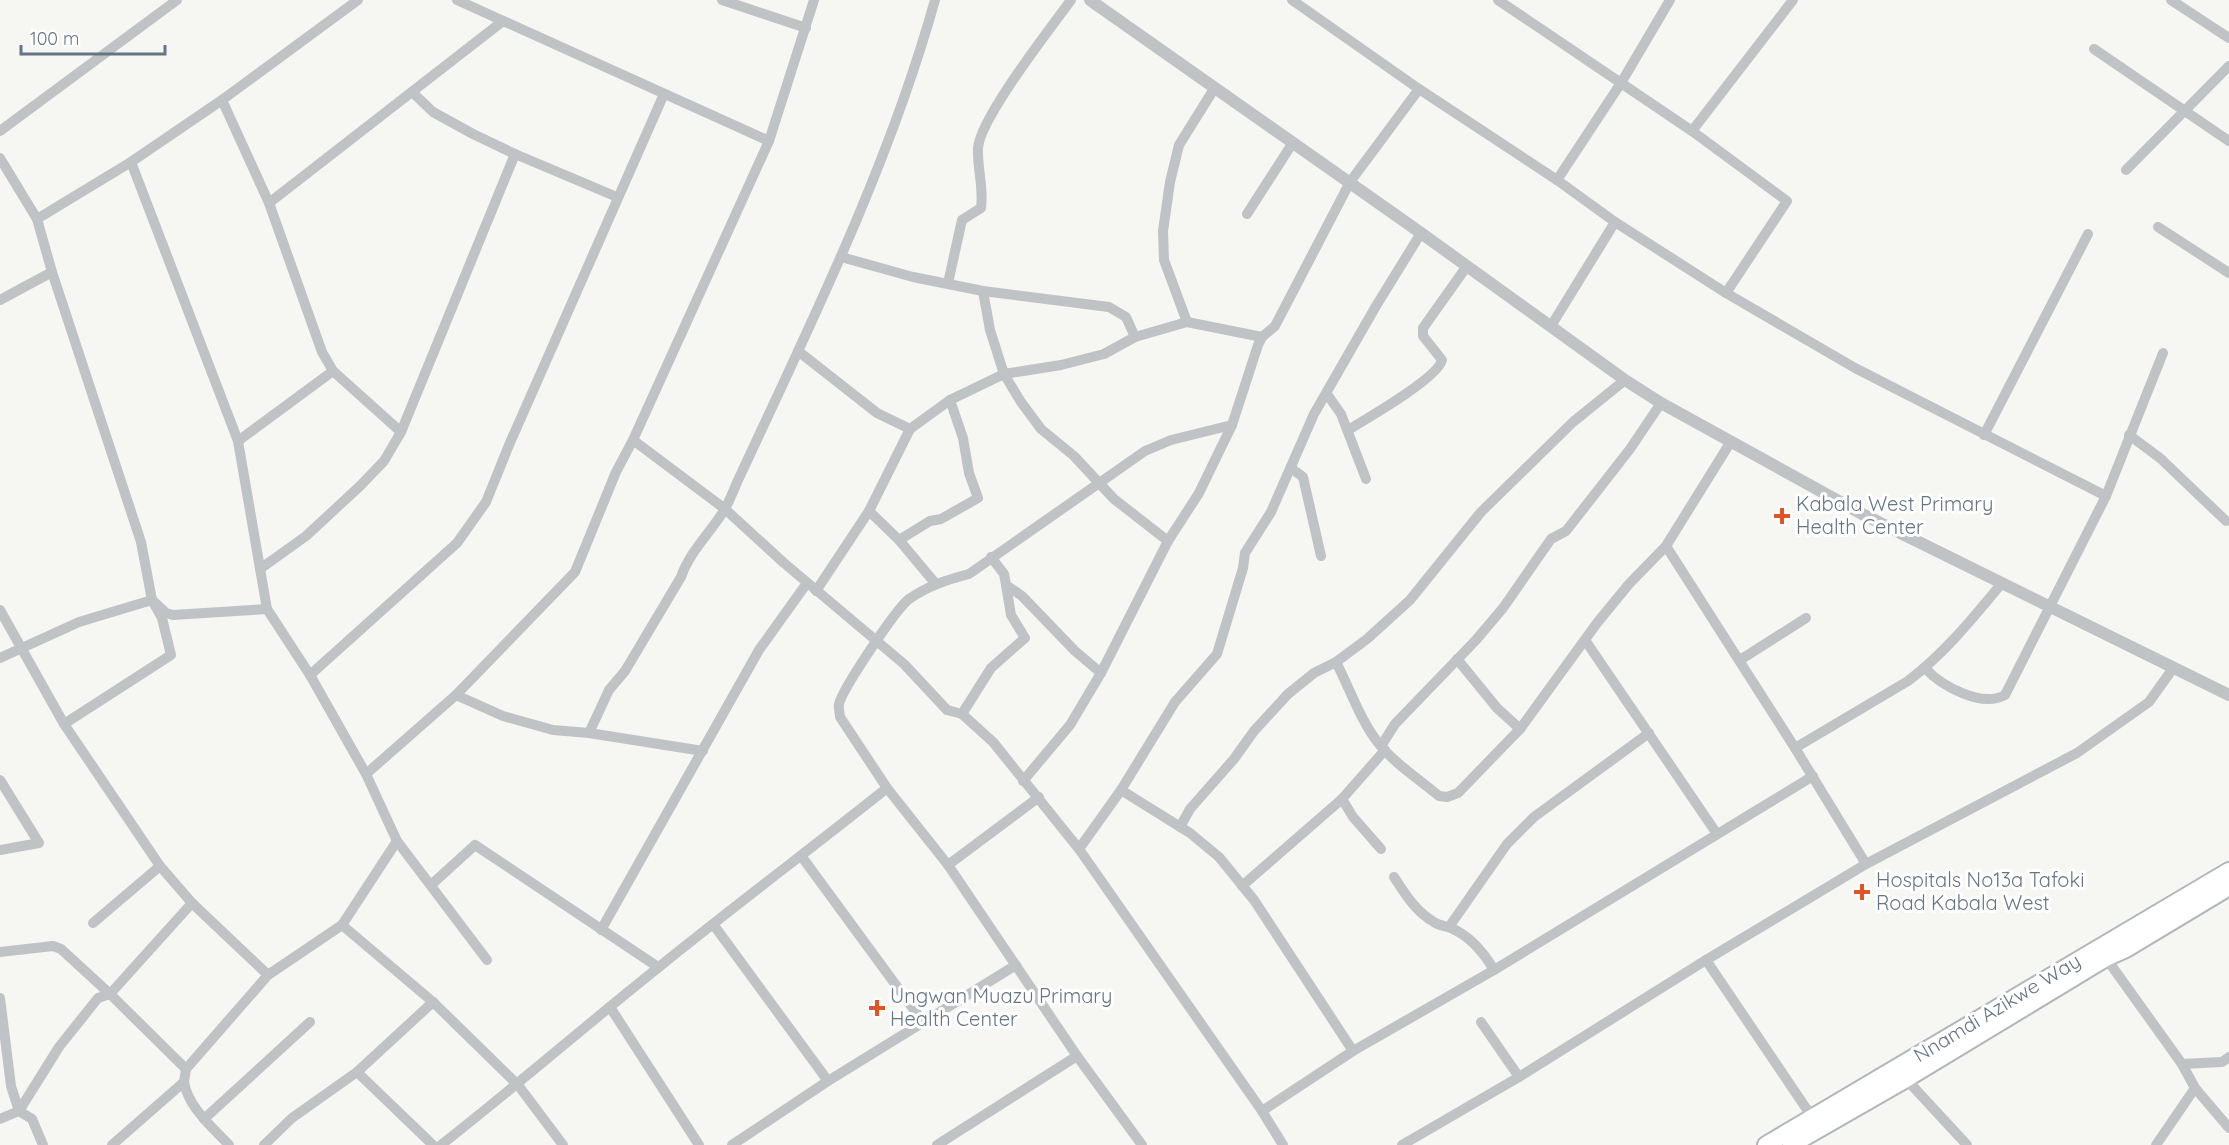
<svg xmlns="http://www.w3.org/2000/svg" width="2229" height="1145" font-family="Quicksand,sans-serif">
  <rect width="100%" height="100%" fill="#f6f6f2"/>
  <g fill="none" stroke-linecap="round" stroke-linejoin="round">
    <defs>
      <g id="trunk">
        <path d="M 1766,1145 L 2229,871"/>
        <path d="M 1791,1145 L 1906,1079 L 2106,958 L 2126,949 L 2229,887"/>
      </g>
    </defs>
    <!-- trunk casing -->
    <use href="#trunk" stroke="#b2b6b9" stroke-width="20"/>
    <!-- minor -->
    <g stroke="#bfc3c6" stroke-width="10">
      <path d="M 457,0 L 769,141"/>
      <path d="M 722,0 L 806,28"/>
      <path d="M 1292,0 L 1419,89 L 1557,180 L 1615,222 L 1726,293 L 1855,368 L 2106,496"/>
      <path d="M 1498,0 L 1692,131 L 1787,201 L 1726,293"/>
      <path d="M 2171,0 L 2229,38"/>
      <path d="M 2094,49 L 2229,141"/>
      <path d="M 412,92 L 433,112 L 473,134 L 515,154 L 617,197"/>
      <path d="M 222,100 L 269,203 L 322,352 L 333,371 L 401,432"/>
      <path d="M 0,131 L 177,0"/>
      <path d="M 1692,131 L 1793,0"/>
      <path d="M 0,158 L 37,219 L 52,272 L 141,542 L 152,600 L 166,613 L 173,615 L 267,609"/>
      <path d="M 131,162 L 238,441 L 267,609 L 310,675 L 366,774 L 397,841 L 487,960"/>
      <path d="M 2126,170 L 2229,66"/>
      <path d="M 1557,180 L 1621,83 L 1670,0"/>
      <path d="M 269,203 L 503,21"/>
      <path d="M 1247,214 L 1292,144"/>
      <path d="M 37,219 L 131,162 L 222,100 L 358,0"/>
      <path d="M 2158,227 L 2229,273"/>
      <path d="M 841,257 L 913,277 L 983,291 L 1109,307 L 1126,317 L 1135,337"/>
      <path d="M 948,283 L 962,220 L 981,208 C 984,188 977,168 978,148 C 980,118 1050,29 1071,0"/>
      <path d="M 983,291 L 990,330 L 1004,374 L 1021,402 L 1041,429 L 1074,456 L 1114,499 L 1168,541"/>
      <path d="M 0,300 L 52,272"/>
      <path d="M 1187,322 L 1164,260 L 1163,231 L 1170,182 L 1179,145 L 1214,89"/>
      <path d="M 1551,326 L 1615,222"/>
      <path d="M 798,351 L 877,413 L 910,429"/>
      <path d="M 1327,394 L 1341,414 L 1366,479"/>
      <path d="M 1348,430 C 1366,419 1438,378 1442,360 L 1423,336 L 1423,328 L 1467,266"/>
      <path d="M 1984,435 L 2088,234"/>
      <path d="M 2129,435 L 2160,458 L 2226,521"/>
      <path d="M 633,440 L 725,509 L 784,563 L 904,664 L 947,710 L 962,714 L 993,742 L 1079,849 L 1262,1111 L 1283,1145"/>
      <path d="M 238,441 L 333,371"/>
      <path d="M 1291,468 L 1303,477 L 1321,556"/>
      <path d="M 869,511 L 899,540 L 935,583"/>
      <path d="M 899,540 L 930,521 L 941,519 L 978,498 L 969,473 L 963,438 L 950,400"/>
      <path d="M 1666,546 L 1795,748 L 1866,864"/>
      <path d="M 991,557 L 1004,574 L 1006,585 L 1022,596 L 1075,651 L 1101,673"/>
      <path d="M 260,569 L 306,536 L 360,486 L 384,461 L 401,432 L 515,154"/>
      <path d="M 816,591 L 869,511 L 910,429 L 950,400 L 1004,374 L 1061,365 L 1104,354 L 1135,337 L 1187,322 L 1262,337"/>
      <path d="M 0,610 L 64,724 L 160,866 L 192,903 L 268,975"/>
      <path d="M 1585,640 L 1717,834"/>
      <path d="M 0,658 L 79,622 L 152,600 L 162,618 L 171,655 L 64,724"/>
      <path d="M 1457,659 L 1497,708 L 1520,729"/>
      <path d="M 1740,660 L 1806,618"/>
      <path d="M 1336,662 C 1350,689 1360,720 1379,744 C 1395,764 1419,779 1439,796 L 1447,797 L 1458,793 L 1520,729 L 1597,623 L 1629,584 L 1666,546 L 1730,443"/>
      <path d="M 1925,668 C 1941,686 1982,708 2005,695 L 2106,496 L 2163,353"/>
      <path d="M 310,675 L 457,543 L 486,502 L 509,445 L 664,94"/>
      <path d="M 456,695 L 503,716 L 553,730 L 589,733 L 703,751"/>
      <path d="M 962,714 L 991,668 L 1025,638 L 1011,615 L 1006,585"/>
      <path d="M 589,733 L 609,690 L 625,671 L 681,577 C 690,551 711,532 725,509 C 731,498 735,486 740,476 C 812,321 889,165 935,0"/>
      <path d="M 1381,746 L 1395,724 L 1476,640 L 1503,608 L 1551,539 L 1566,531 L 1630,449 L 1661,403"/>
      <path d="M 1795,748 L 1908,681 C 1945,653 1973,618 2002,583"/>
      <path d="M 366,774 L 456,695 L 575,572 L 616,472 L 633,440 L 769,141 L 814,0"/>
      <path d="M 0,780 L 39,843 L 0,850"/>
      <path d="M 1023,781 L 1070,725 L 1101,673 L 1168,541 L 1199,493 L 1232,425 L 1258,345 L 1262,337 L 1275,326 L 1350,182 L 1419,89"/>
      <path d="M 1121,790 L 1190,833 L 1219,857 L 1254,900 L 1353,1051"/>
      <path d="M 1342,799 L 1353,817 L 1381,849"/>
      <path d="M 1180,827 L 1190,809 L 1234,759 L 1254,731 L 1288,694 L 1314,673 L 1336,662 L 1367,639 L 1410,600 L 1481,512 L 1573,422 L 1625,380"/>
      <path d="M 1079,849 L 1121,790 L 1175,702 L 1217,654 L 1243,568 L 1245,553 L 1271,512 L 1314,414 L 1376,306 L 1421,233"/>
      <path d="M 802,857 L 923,1022"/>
      <path d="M 948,865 L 1039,797"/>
      <path d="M 1394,877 C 1405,894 1416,912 1434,922 C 1439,926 1446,926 1451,928 C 1470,936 1484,953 1494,970"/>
      <path d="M 431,885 L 475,845 L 658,967"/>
      <path d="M 1242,886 L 1342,799 L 1385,750"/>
      <path d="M 93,923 L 160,866"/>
      <path d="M 713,924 L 828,1081"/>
      <path d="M 342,925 L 433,1002 L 518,1085 L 563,1145"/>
      <path d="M 1449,927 L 1507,844 L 1534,817 L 1649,733"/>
      <path d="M 601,930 L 759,650 L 807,583"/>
      <path d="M 0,952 L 53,946 L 61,949 L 110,994 L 186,1069"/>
      <path d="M 2106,958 L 2182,1064 L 2195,1088 L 2229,1128"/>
      <path d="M 1706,960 L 1812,1117"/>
      <path d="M 0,998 L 11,1086 L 19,1111 L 32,1119 L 43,1145"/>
      <path d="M 610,1007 L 699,1145"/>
      <path d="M 1481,1022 L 1519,1077"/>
      <path d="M 2182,1064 L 2222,1062 L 2229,1057"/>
      <path d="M 357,1072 L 433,1145"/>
      <path d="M 1906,1079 L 1967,1145"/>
      <path d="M 184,1082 C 188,1107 212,1127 229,1145"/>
      <path d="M 1262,1111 L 1353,1051 L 1494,970 L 1813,776"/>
      <path d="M 0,1119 L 19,1111 L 59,1047 L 98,998 L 110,994 L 192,903"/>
      <path d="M 204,1119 L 310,1022"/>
      <path d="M 112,1145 L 184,1082 L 186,1069 L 268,975 L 342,925 L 397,841"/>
      <path d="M 264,1145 L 292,1118 L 357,1072 L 433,1002"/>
      <path d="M 441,1145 C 515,1087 585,1026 659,967 C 734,906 812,848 887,788"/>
      <path d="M 732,1145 L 828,1081 L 1016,965"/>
      <path d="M 937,1145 L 1077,1056"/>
      <path d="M 1142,1145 L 1077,1056 L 948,865 L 887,788 L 840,717 C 840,713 838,708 839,704 C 843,688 896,609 909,599 C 928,586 946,580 969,574 L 1145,451 L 1171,440 L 1232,425"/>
      <path d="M 1402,1145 L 1519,1077 L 1706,960 L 1866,864 L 2077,753 L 2149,702 L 2174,667"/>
      <path d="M 2156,1145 L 2195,1088"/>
    </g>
    <!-- tertiary -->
    <path stroke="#bfc3c6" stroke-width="12" d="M 1090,0 L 1421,233 L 1625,380 L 1661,403 L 1864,515 L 2229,695"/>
    <!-- trunk -->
    <use href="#trunk" stroke="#fff" stroke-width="16"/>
  </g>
  <!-- markers -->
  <g fill="#df5429" stroke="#fff" stroke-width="2">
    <path d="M1779 507h6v6h6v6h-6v6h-6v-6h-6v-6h6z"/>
    <path d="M1859 883h6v6h6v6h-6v6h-6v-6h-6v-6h6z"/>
    <path d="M874 999h6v6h6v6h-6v6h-6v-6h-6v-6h6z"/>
  </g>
  <g text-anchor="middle" stroke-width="6" stroke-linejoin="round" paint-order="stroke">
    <!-- poi labels -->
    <g font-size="20" fill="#657683" stroke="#fff" text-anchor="start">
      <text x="1796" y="511">Kabala West Primary<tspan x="1796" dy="23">Health Center</tspan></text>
      <text x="1876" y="887">Hospitals No13a Tafoki<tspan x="1876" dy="23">Road Kabala West</tspan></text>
      <text x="890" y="1003">Ungwan Muazu Primary<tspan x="890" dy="23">Health Center</tspan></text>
    </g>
    <!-- street labels -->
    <g font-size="20" fill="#657683" stroke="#fff">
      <text transform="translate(1997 1008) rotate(-31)" y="7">Nnamdi Azikwe Way</text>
    </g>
  </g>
  <!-- scale -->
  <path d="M21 45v9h144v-9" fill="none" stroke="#657683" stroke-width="3"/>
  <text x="30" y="45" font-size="18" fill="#657683" stroke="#ffffff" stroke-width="4.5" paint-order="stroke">100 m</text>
</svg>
